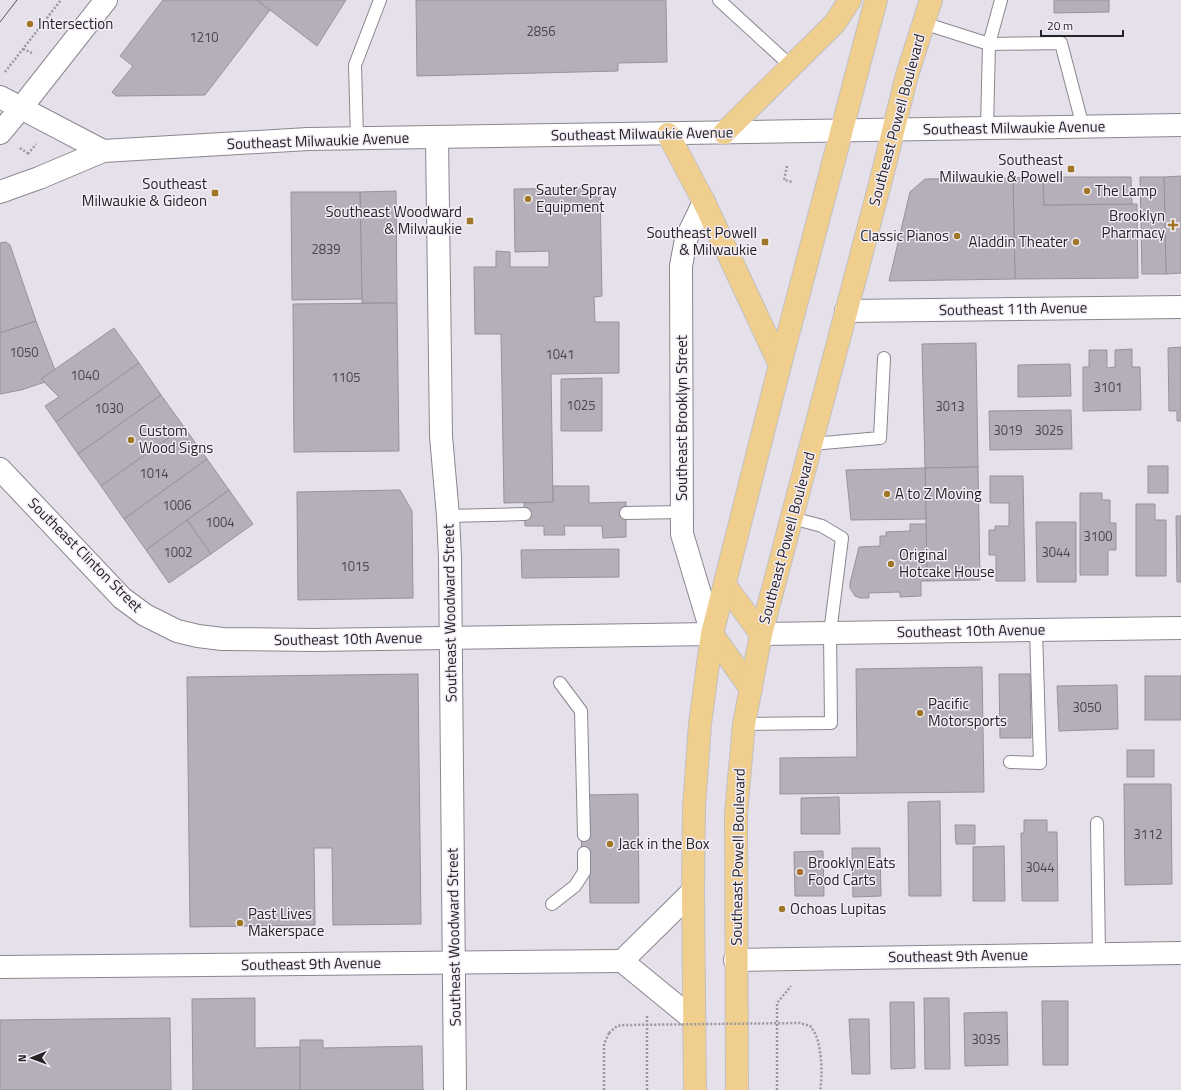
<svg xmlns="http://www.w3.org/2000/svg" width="1181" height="1090" font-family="'Titillium Web',sans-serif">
  <rect width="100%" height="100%" fill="#e6e0ea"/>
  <!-- building -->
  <g fill="#b4afb9" stroke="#97929b">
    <path d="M 163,0 L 257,0 L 270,10 L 205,95 L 116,96 L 112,92 L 133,66 L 120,56 Z"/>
    <path d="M 257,0 L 346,0 L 317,46 Z"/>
    <path d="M 416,0 L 666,0 L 667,62 L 618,63 L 618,71 L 417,76 Z"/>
    <path d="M 1054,0 L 1109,0 L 1109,12 L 1054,13 Z"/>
    <path d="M 1181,176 L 1181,273 L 1166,274 L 1164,177 Z"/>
    <path d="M 1043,177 L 1044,205 L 1137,204 L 1138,278 L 1015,279 L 1013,178 Z"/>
    <path d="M 1043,177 L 1131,177 L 1132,204 L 1044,205 Z"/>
    <path d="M 1140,177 L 1164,177 L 1166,274 L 1142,274 Z"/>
    <path d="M 1013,178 L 1015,279 L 889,281 L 910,192 L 925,179 Z"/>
    <path d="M 600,188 L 602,296 L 594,297 L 595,322 L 619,322 L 619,373 L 551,374 L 553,502 L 504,503 L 501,334 L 475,334 L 474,267 L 496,267 L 496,251 L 510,252 L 510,267 L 549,267 L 549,251 L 515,252 L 514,189 Z"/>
    <path d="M 396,191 L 397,303 L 362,303 L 360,192 Z"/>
    <path d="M 291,192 L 360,192 L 362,299 L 292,300 Z"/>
    <path d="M 6,242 L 10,245 L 36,321 L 0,333 L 0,243 Z"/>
    <path d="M 397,303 L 399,451 L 294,452 L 293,304 Z"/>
    <path d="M 36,321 L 55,370 L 41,379 L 45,382 L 21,390 L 0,394 L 0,333 Z"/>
    <path d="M 114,328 L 139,363 L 56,422 L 45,406 L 59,397 L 41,379 Z"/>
    <path d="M 976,343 L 978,467 L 925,468 L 922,344 Z"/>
    <path d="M 1181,347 L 1181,421 L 1177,421 L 1177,411 L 1169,411 L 1168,348 Z"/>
    <path d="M 1132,349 L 1132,367 L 1140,367 L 1141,410 L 1083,411 L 1083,367 L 1089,367 L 1089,350 L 1107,350 L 1107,368 L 1115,367 L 1115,350 Z"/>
    <path d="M 139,363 L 161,395 L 78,454 L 56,422 Z"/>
    <path d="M 1070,364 L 1071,396 L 1018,397 L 1018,365 Z"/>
    <path d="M 602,378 L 602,431 L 561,431 L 561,379 Z"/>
    <path d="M 161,395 L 184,427 L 101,486 L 78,454 Z"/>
    <path d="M 1071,410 L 1072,449 L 990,450 L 989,411 Z"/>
    <path d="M 184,427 L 207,459 L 124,519 L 101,486 Z"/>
    <path d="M 207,459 L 229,490 L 146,550 L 124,519 Z"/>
    <rect x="1148" y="466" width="20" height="27"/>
    <path d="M 978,467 L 980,580 L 927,581 L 925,468 Z"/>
    <path d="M 925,468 L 926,519 L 851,520 L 846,470 Z"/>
    <path d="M 990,476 L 1023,476 L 1025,581 L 996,581 L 996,555 L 989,555 L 989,530 L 995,530 L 995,526 L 1009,526 L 1009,503 L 990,503 Z"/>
    <path d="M 553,486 L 589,486 L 589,503 L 626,502 L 626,537 L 603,538 L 602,526 L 564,526 L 565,535 L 544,535 L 544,526 L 525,526 L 524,503 L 553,502 Z"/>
    <path d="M 229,490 L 253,524 L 211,554 L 187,520 Z"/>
    <path d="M 400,490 L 412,511 L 413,598 L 298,600 L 297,492 Z"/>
    <path d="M 1080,493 L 1102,493 L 1102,500 L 1110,500 L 1110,523 L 1116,523 L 1116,550 L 1108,550 L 1108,575 L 1080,575 Z"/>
    <path d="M 1136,504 L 1155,504 L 1155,520 L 1166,520 L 1166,576 L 1136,576 Z"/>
    <path d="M 1176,516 L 1181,516 L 1181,582 L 1177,582 Z"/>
    <path d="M 187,520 L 211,554 L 169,583 L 146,550 Z"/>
    <path d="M 1036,522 L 1076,522 L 1076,582 L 1037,582 Z"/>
    <path d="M 910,524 L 926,524 L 927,581 L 921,581 L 921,596 L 900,597 L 900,592 L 869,593 L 869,598 L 860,598 L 855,596 L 850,588 L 850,583 L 859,547 L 880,546 L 880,536 L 886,536 L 886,532 L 910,531 Z"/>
    <path d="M 619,549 L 619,577 L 522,578 L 521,550 Z"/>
    <path d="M 982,667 L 984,792 L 780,794 L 780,758 L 857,757 L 856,669 Z"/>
    <path d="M 418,674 L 421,924 L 333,925 L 332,848 L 314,848 L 315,925 L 190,927 L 187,677 Z"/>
    <path d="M 999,674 L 1030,674 L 1031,738 L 1000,738 Z"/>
    <rect x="1145" y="676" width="36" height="44"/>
    <path d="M 1117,685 L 1118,729 L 1059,731 L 1057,686 Z"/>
    <rect x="1127" y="750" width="27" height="27"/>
    <path d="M 1124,784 L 1171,784 L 1172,884 L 1125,885 Z"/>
    <path d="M 638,794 L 639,903 L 590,903 L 589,853 L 582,853 L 581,835 L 588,795 Z"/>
    <path d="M 839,797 L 840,834 L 801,834 L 801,798 Z"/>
    <path d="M 940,801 L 941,896 L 909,896 L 908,802 Z"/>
    <path d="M 1024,820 L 1047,820 L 1047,832 L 1057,832 L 1058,901 L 1022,901 L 1021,833 L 1024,833 Z"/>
    <path d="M 955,825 L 975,825 L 975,844 L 956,844 Z"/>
    <path d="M 1004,846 L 1005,901 L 973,901 L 973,847 Z"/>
    <path d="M 852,848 L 880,848 L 881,896 L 853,897 Z"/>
    <path d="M 823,851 L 824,896 L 795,896 L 794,852 Z"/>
    <path d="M 255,998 L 255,1048 L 300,1047 L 300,1090 L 193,1090 L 192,999 Z"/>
    <path d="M 924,998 L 949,998 L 950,1069 L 925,1069 Z"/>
    <path d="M 1042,1001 L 1068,1001 L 1068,1065 L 1043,1065 Z"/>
    <path d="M 890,1002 L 914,1002 L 915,1068 L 891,1069 Z"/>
    <path d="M 1007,1012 L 1008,1065 L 965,1066 L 964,1013 Z"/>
    <path d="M 170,1018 L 171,1090 L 0,1090 L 0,1020 Z"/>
    <path d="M 849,1019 L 869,1019 L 870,1074 L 852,1074 Z"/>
    <path d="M 300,1040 L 323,1040 L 323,1048 L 422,1046 L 423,1090 L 300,1090 Z"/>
  </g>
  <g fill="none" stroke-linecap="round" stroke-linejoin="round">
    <defs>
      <g id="lane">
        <path d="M 719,0 L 792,67"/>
        <path d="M 923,23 L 989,44 L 1061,43 L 1083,127"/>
        <path d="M 987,128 L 989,44 L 1001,0"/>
        <path d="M 357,138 L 355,65 L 380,0"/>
        <path d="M 812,444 L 880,438 L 884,358"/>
        <path d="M 626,513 L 682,512"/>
        <path d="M 448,516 L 525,514"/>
        <path d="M 560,683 L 581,711 L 584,835"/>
        <path d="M 744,724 L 831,723 L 830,633 L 842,538 L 822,526 L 792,518"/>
        <path d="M 1010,762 L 1040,763 L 1036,630"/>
        <path d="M 1097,823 L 1099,954"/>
        <path d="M 552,904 L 575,886 L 584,872 L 584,853"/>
      </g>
      <g id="street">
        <path d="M 21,108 L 106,0"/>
        <path d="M 437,137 L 441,436 L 448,516 L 450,558 L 455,1090"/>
        <path d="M 846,311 L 1181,307"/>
        <path d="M 0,469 L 122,598 L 145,615 L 177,631 L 198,636 L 222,639 L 314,640 L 712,634 L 682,534 L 681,266 L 686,239 L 704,202"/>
        <path d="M 761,634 L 1181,628"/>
        <path d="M 735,960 L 1181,953"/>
        <path d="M 622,961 L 693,891"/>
        <path d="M 622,961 L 694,1020"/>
        <path d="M 0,967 L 622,961"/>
      </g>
      <g id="secondary">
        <path d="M 0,97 L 103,151"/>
        <path d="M 0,133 L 21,108"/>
        <path d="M 0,192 L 39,178 L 103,151 L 308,139 L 1181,125"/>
      </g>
      <g id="primary">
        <path d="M 724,133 L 835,23 L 850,0"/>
        <path d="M 668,134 L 704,202 L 780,365"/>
        <path d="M 725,585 L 761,634"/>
        <path d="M 712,634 L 751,689"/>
        <path d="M 695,1090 L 693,891 L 694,807 L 700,724 L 712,634 L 780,365 L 876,0"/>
        <path d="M 737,1090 L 736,813 L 744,724 L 761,634 L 881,180 L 907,75 L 931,0"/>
      </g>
    </defs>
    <!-- lane casing -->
    <use href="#lane" stroke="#8b868f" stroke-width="14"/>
    <!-- street casing -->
    <use href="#street" stroke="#8b868f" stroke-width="24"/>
    <!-- secondary casing -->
    <use href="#secondary" stroke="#8b868f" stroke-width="24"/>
    <!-- primary casing -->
    <use href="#primary" stroke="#c2c1c2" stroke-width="24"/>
    <!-- path -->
    <g stroke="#9b979e" stroke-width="2.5" stroke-dasharray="2 2" stroke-linecap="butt">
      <path d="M 23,49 L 32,53"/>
      <path d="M 5,72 L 61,0"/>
      <path d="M 20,148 L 29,154"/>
      <path d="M 28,154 L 36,144"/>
      <path d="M 787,166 L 784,180 L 793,182"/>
      <path d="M 812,1029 C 822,1039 823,1077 820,1090"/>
      <path d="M 604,1090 L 604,1044 L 609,1033"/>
      <path d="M 647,1090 L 647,1015"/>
      <path d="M 777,1090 L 777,1003 L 791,986"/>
    </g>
    <!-- lane -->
    <use href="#lane" stroke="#fff" stroke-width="12"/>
    <!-- street -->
    <use href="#street" stroke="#fff" stroke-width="22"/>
    <!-- secondary -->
    <use href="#secondary" stroke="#fff" stroke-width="22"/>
    <!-- primary -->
    <use href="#primary" stroke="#f0ce8e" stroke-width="22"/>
    <!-- tram -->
    <path stroke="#575459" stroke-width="1" d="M 0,22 L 17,0"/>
    <!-- path-bridge -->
    <path stroke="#9b979e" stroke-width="2.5" stroke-dasharray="2 2" stroke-linecap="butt" d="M 609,1033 L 617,1026 L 624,1025 L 800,1023 L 810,1026 L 812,1029"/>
  </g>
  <!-- markers -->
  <g fill="#a07726" stroke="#f3edf7" stroke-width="1.5">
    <circle cx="30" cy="24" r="4"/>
    <rect x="1067" y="165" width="8" height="8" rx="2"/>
    <circle cx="1087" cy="191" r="4"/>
    <rect x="211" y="189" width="8" height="8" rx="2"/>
    <circle cx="528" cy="199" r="4"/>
    <rect x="466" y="217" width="8" height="8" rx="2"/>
    <path d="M1171 219h4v4h4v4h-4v4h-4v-4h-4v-4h4z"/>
    <circle cx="957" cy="236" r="4"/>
    <rect x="761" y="238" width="8" height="8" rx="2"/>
    <circle cx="1076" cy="242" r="4"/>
    <circle cx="131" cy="440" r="4"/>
    <circle cx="887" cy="494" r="4"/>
    <circle cx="891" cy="564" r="4"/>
    <circle cx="920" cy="713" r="4"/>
    <circle cx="610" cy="844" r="4"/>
    <circle cx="800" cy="872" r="4"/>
    <circle cx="782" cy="909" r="4"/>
    <circle cx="240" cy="923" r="4"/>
  </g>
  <g text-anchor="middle" stroke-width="3" stroke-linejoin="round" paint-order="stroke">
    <!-- number labels -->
    <g font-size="13" fill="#49464b">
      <text x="541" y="36">2856</text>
      <text x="204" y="42">1210</text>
      <text x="326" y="254">2839</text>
      <text x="24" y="357">1050</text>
      <text x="560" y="359">1041</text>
      <text x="85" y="380">1040</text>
      <text x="346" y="382">1105</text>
      <text x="1108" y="392">3101</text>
      <text x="581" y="410">1025</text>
      <text x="950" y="411">3013</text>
      <text x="109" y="413">1030</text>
      <text x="1008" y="435">3019</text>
      <text x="1049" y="435">3025</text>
      <text x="154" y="478">1014</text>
      <text x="177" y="510">1006</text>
      <text x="220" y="527">1004</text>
      <text x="1098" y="541">3100</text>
      <text x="178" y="557">1002</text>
      <text x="1056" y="557">3044</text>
      <text x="355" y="571">1015</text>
      <text x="1087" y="712">3050</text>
      <text x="1148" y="839">3112</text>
      <text x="1040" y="872">3044</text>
      <text x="986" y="1044">3035</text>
    </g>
    <!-- poi labels -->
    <g font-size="15" fill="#252326" stroke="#f3edf7" text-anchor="start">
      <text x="38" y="29">Intersection</text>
      <text x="1063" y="165" text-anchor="end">Southeast<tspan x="1063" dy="17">Milwaukie &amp; Powell</tspan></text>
      <text x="207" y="189" text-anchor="end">Southeast<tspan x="207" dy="17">Milwaukie &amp; Gideon</tspan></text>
      <text x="536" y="195">Sauter Spray<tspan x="536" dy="17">Equipment</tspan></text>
      <text x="1095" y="196">The Lamp</text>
      <text x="462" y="217" text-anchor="end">Southeast Woodward<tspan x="462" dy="17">&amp; Milwaukie</tspan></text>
      <text x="1165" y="221" text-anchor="end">Brooklyn<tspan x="1165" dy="17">Pharmacy</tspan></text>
      <text x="757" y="238" text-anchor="end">Southeast Powell<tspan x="757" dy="17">&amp; Milwaukie</tspan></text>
      <text x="949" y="241" text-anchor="end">Classic Pianos</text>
      <text x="1068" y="247" text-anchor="end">Aladdin Theater</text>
      <text x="139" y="436">Custom<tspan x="139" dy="17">Wood Signs</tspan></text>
      <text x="895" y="499">A to Z Moving</text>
      <text x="899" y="560">Original<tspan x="899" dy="17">Hotcake House</tspan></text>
      <text x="928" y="709">Pacific<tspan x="928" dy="17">Motorsports</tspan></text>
      <text x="618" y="849">Jack in the Box</text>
      <text x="808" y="868">Brooklyn Eats<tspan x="808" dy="17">Food Carts</tspan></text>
      <text x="790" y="914">Ochoas Lupitas</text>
      <text x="248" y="919">Past Lives<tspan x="248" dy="17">Makerspace</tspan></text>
    </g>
    <!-- street labels -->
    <g font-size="15" fill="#252326" stroke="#f3edf7">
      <text transform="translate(897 120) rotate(-75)" y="5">Southeast Powell Boulevard</text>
      <text transform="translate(1014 128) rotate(-1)" y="5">Southeast Milwaukie Avenue</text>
      <text transform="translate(642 134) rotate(-1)" y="5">Southeast Milwaukie Avenue</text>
      <text transform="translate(318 141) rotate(-2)" y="5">Southeast Milwaukie Avenue</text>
      <text transform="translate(1013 309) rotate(-1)" y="5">Southeast 11th Avenue</text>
      <text transform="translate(682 418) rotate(-90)" y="5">Southeast Brooklyn Street</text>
      <text transform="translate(787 538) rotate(-75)" y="5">Southeast Powell Boulevard</text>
      <text transform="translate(85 555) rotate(45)" y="5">Southeast Clinton Street</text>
      <text transform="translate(450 613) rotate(-91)" y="5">Southeast Woodward Street</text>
      <text transform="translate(971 631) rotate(-1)" y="5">Southeast 10th Avenue</text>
      <text transform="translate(348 639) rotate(-1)" y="5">Southeast 10th Avenue</text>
      <text transform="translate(738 857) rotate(-89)" y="5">Southeast Powell Boulevard</text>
      <text transform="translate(454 937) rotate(-91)" y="5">Southeast Woodward Street</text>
      <text transform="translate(958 956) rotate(-1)" y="5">Southeast 9th Avenue</text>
      <text transform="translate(311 964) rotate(-1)" y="5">Southeast 9th Avenue</text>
    </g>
  </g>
  <!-- north arrow -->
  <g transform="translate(32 1058) rotate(269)" stroke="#f3edf7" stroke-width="3" paint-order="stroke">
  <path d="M0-3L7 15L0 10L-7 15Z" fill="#252326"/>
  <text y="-6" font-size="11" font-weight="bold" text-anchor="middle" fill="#252326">N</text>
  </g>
  <!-- scale -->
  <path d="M1041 30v6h82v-6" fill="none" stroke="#252326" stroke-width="2"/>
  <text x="1047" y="30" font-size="12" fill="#252326" stroke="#f3edf7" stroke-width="3" paint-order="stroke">20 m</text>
</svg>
